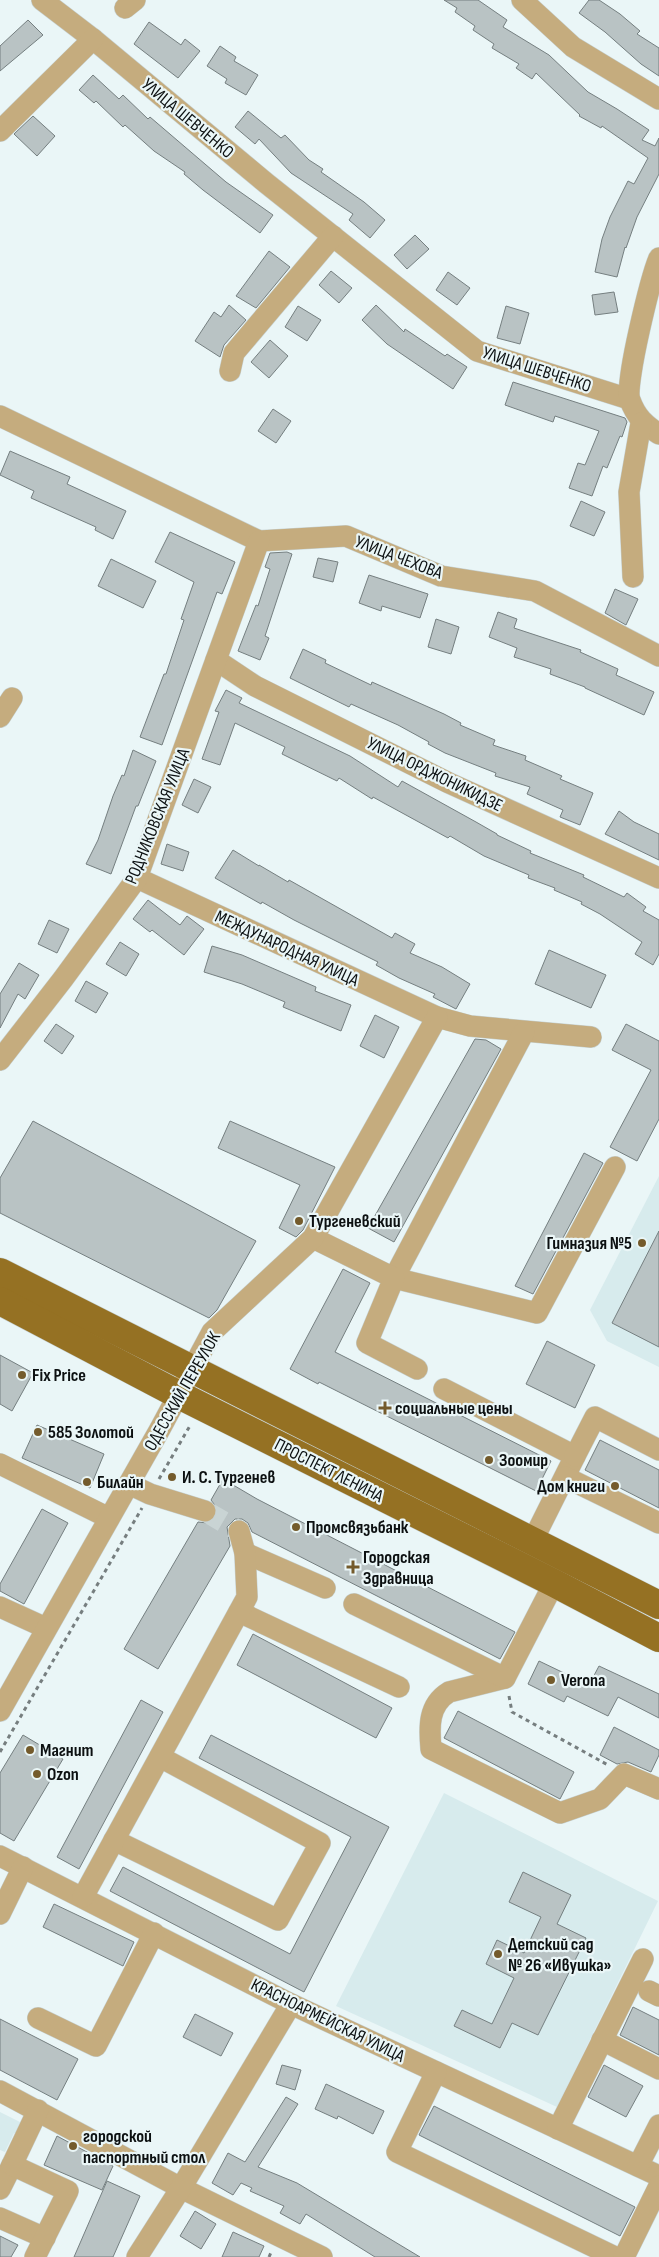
<svg xmlns="http://www.w3.org/2000/svg" width="659" height="2257" font-family="'Sofia Sans Condensed',sans-serif">
  <rect width="100%" height="100%" fill="#eaf6f7"/>
  <!-- built -->
  <g fill="#d7ebed">
    <path d="M 659,1176 L 659,1367 L 607,1341 L 590,1310 Z"/>
    <path d="M 444,1793 L 658,1901 L 557,2107 L 336,2006 Z"/>
    <path d="M 0,2112 L 24,2124 L 18,2135 L 14,2133 L 5,2152 L 0,2150 Z"/>
  </g>
  <!-- building -->
  <g fill="#b9c3c4" stroke="#757f80">
    <path d="M 444,0 L 478,0 L 507,20 L 503,27 L 549,55 L 588,92 L 617,109 L 649,130 L 642,140 L 655,146 L 659,138 L 659,174 L 637,217 L 626,248 L 625,247 L 617,277 L 595,272 L 602,239 L 610,217 L 628,181 L 634,184 L 648,158 L 602,126 L 601,128 L 579,116 L 580,115 L 536,73 L 532,79 L 516,68 L 519,64 L 492,48 L 494,44 L 473,30 L 475,26 L 455,12 L 457,8 Z"/>
    <path d="M 589,0 L 599,0 L 620,14 L 640,31 L 637,34 L 659,48 L 659,76 L 641,64 L 605,32 L 579,13 Z"/>
    <path d="M 28,20 L 43,35 L 0,71 L 0,46 Z"/>
    <path d="M 149,22 L 181,45 L 185,39 L 200,51 L 178,78 L 134,44 Z"/>
    <path d="M 220,46 L 236,57 L 234,61 L 258,75 L 246,95 L 225,83 L 227,79 L 207,66 Z"/>
    <path d="M 93,75 L 119,99 L 123,95 L 148,119 L 150,117 L 226,182 L 273,215 L 260,233 L 203,190 L 184,174 L 185,172 L 154,151 L 125,125 L 123,127 L 96,101 L 94,103 L 79,90 Z"/>
    <path d="M 248,111 L 281,138 L 285,135 L 309,160 L 323,169 L 321,172 L 364,202 L 385,220 L 370,238 L 349,220 L 353,214 L 291,173 L 259,139 L 255,144 L 235,127 Z"/>
    <path d="M 33,116 L 55,136 L 37,156 L 14,134 Z"/>
    <path d="M 415,235 L 429,249 L 407,269 L 394,255 Z"/>
    <path d="M 269,251 L 290,267 L 256,308 L 236,296 Z"/>
    <path d="M 331,271 L 352,288 L 339,303 L 319,285 Z"/>
    <path d="M 448,272 L 470,288 L 457,305 L 436,290 Z"/>
    <path d="M 614,292 L 618,312 L 595,315 L 592,295 Z"/>
    <path d="M 229,305 L 246,320 L 224,345 L 220,357 L 195,341 L 214,312 L 221,317 Z"/>
    <path d="M 376,305 L 404,332 L 405,329 L 445,356 L 447,354 L 467,367 L 453,389 L 387,344 L 362,320 Z"/>
    <path d="M 298,306 L 321,320 L 307,341 L 285,327 Z"/>
    <path d="M 506,306 L 529,313 L 520,344 L 497,338 Z"/>
    <path d="M 270,340 L 288,356 L 269,378 L 251,362 Z"/>
    <path d="M 513,382 L 625,418 L 627,422 L 622,437 L 620,436 L 607,468 L 603,466 L 592,496 L 569,488 L 578,463 L 585,465 L 599,431 L 555,416 L 553,422 L 505,405 Z"/>
    <path d="M 273,409 L 291,421 L 276,443 L 258,431 Z"/>
    <path d="M 10,451 L 70,477 L 67,484 L 126,511 L 113,539 L 95,530 L 96,527 L 31,498 L 34,491 L 0,475 Z"/>
    <path d="M 581,501 L 605,512 L 594,536 L 570,526 Z"/>
    <path d="M 170,532 L 235,562 L 222,594 L 217,592 L 162,745 L 140,737 L 164,674 L 166,674 L 184,620 L 181,619 L 194,582 L 155,562 Z"/>
    <path d="M 287,552 L 292,554 L 265,636 L 269,638 L 260,660 L 238,651 L 256,605 L 258,606 L 270,569 L 265,567 L 270,553 Z"/>
    <path d="M 318,558 L 338,562 L 333,582 L 313,577 Z"/>
    <path d="M 111,559 L 156,581 L 143,608 L 98,586 Z"/>
    <path d="M 369,575 L 428,594 L 420,618 L 382,606 L 381,611 L 359,603 Z"/>
    <path d="M 615,589 L 638,599 L 626,625 L 605,613 Z"/>
    <path d="M 498,612 L 517,619 L 514,628 L 581,650 L 580,652 L 618,669 L 616,675 L 654,692 L 644,715 L 585,688 L 585,687 L 550,674 L 551,669 L 514,657 L 517,648 L 489,637 Z"/>
    <path d="M 436,619 L 459,627 L 451,654 L 428,647 Z"/>
    <path d="M 303,649 L 326,660 L 325,663 L 371,685 L 372,682 L 444,714 L 461,723 L 460,725 L 495,740 L 493,745 L 526,756 L 525,760 L 562,776 L 560,779 L 593,793 L 580,825 L 560,817 L 563,810 L 527,794 L 530,787 L 495,776 L 496,773 L 445,753 L 428,744 L 429,742 L 398,725 L 351,704 L 349,707 L 290,678 Z"/>
    <path d="M 226,690 L 242,698 L 239,703 L 350,756 L 398,787 L 402,781 L 476,822 L 497,834 L 497,835 L 531,851 L 530,853 L 584,875 L 583,877 L 624,897 L 627,893 L 646,907 L 643,911 L 659,920 L 659,954 L 653,965 L 635,954 L 642,942 L 600,914 L 581,904 L 582,902 L 554,890 L 555,888 L 528,878 L 529,875 L 484,856 L 450,836 L 448,838 L 373,797 L 372,799 L 339,778 L 337,781 L 282,754 L 285,747 L 235,723 L 220,765 L 202,759 L 219,712 L 215,711 Z"/>
    <path d="M 133,750 L 156,761 L 138,806 L 136,806 L 111,874 L 86,864 L 98,840 L 113,796 L 122,775 L 124,776 Z"/>
    <path d="M 194,779 L 211,787 L 198,813 L 182,805 Z"/>
    <path d="M 619,811 L 634,822 L 659,834 L 659,860 L 605,834 Z"/>
    <path d="M 167,844 L 189,852 L 183,871 L 161,864 Z"/>
    <path d="M 233,850 L 259,866 L 259,865 L 288,882 L 289,880 L 392,938 L 395,933 L 415,944 L 410,953 L 442,967 L 470,984 L 456,1009 L 433,997 L 435,994 L 399,978 L 376,965 L 378,962 L 294,920 L 262,902 L 261,904 L 215,878 Z"/>
    <path d="M 148,900 L 180,925 L 187,916 L 204,929 L 184,955 L 152,930 L 150,932 L 133,919 Z"/>
    <path d="M 49,920 L 69,929 L 57,953 L 38,944 Z"/>
    <path d="M 120,942 L 139,954 L 126,976 L 106,964 Z"/>
    <path d="M 212,946 L 242,955 L 316,987 L 315,991 L 351,1005 L 341,1031 L 283,1007 L 285,1002 L 242,984 L 204,972 Z"/>
    <path d="M 549,950 L 606,975 L 591,1008 L 535,984 Z"/>
    <path d="M 19,963 L 39,975 L 25,999 L 18,994 L 0,1028 L 0,994 Z"/>
    <path d="M 86,981 L 108,993 L 96,1013 L 75,1001 Z"/>
    <path d="M 375,1015 L 399,1027 L 384,1058 L 360,1046 Z"/>
    <path d="M 56,1024 L 74,1036 L 62,1054 L 44,1041 Z"/>
    <path d="M 626,1024 L 659,1041 L 659,1119 L 637,1161 L 610,1147 L 651,1070 L 612,1050 Z"/>
    <path d="M 475,1039 L 486,1040 L 501,1049 L 394,1242 L 368,1228 Z"/>
    <path d="M 33,1121 L 256,1241 L 217,1310 L 209,1318 L 0,1213 L 0,1178 Z"/>
    <path d="M 230,1121 L 335,1167 L 303,1230 L 296,1237 L 279,1228 L 300,1185 L 218,1148 Z"/>
    <path d="M 584,1153 L 603,1163 L 533,1294 L 515,1286 Z"/>
    <path d="M 659,1231 L 659,1347 L 612,1323 Z"/>
    <path d="M 343,1269 L 370,1283 L 335,1352 L 551,1461 L 536,1491 L 319,1382 L 318,1384 L 290,1369 Z"/>
    <path d="M 547,1341 L 595,1365 L 575,1408 L 526,1384 Z"/>
    <path d="M 0,1355 L 33,1373 L 12,1411 L 0,1404 Z"/>
    <path d="M 37,1425 L 104,1454 L 90,1488 L 22,1458 Z"/>
    <path d="M 600,1440 L 659,1470 L 659,1508 L 585,1470 Z"/>
    <path d="M 223,1479 L 257,1499 L 515,1632 L 500,1659 L 252,1532 L 248,1523 L 242,1519 L 235,1519 L 227,1527 L 230,1546 L 158,1669 L 124,1649 L 198,1522 L 208,1523 L 217,1515 L 217,1508 L 211,1500 Z"/>
    <path d="M 42,1509 L 68,1523 L 24,1604 L 0,1591 L 0,1584 Z"/>
    <path d="M 253,1634 L 392,1708 L 376,1738 L 237,1665 Z"/>
    <path d="M 539,1661 L 589,1685 L 599,1666 L 659,1694 L 659,1718 L 618,1697 L 608,1716 L 567,1696 L 564,1702 L 528,1684 Z"/>
    <path d="M 141,1700 L 163,1712 L 79,1869 L 57,1857 Z"/>
    <path d="M 458,1711 L 574,1772 L 560,1799 L 444,1738 Z"/>
    <path d="M 614,1727 L 659,1750 L 659,1755 L 651,1772 L 628,1762 L 617,1764 L 600,1755 Z"/>
    <path d="M 23,1735 L 63,1759 L 14,1841 L 0,1833 L 0,1773 Z"/>
    <path d="M 211,1735 L 389,1827 L 304,1992 L 110,1891 L 123,1867 L 290,1954 L 351,1837 L 199,1758 Z"/>
    <path d="M 523,1872 L 571,1895 L 557,1924 L 586,1938 L 538,2035 L 512,2023 L 500,2048 L 454,2026 L 462,2010 L 492,2024 L 514,1978 L 486,1964 L 497,1940 L 524,1953 L 541,1917 L 509,1902 Z"/>
    <path d="M 54,1904 L 134,1942 L 123,1966 L 43,1927 Z"/>
    <path d="M 633,2007 L 659,2020 L 659,2055 L 620,2035 Z"/>
    <path d="M 195,2014 L 233,2033 L 221,2056 L 183,2037 Z"/>
    <path d="M 0,2019 L 78,2059 L 57,2100 L 0,2070 Z"/>
    <path d="M 282,2065 L 301,2070 L 295,2090 L 276,2084 Z"/>
    <path d="M 604,2065 L 643,2086 L 626,2117 L 588,2097 Z"/>
    <path d="M 326,2084 L 384,2111 L 373,2134 L 338,2116 L 337,2119 L 315,2109 Z"/>
    <path d="M 286,2097 L 298,2104 L 258,2167 L 297,2183 L 420,2257 L 375,2257 L 306,2214 L 300,2224 L 280,2213 L 284,2206 L 250,2191 L 252,2188 L 241,2183 L 233,2195 L 212,2183 L 228,2153 L 245,2162 Z"/>
    <path d="M 434,2106 L 635,2207 L 620,2236 L 419,2135 Z"/>
    <path d="M 57,2136 L 113,2166 L 102,2190 L 44,2165 Z"/>
    <path d="M 107,2181 L 140,2196 L 113,2257 L 74,2257 Z"/>
    <path d="M 195,2211 L 216,2224 L 201,2249 L 180,2236 Z"/>
    <path d="M 233,2232 L 264,2246 L 259,2257 L 222,2257 Z"/>
    <path d="M 0,2236 L 18,2245 L 11,2257 L 0,2257 Z"/>
  </g>
  <g fill="none" stroke-linecap="round" stroke-linejoin="round">
    <!-- minor-tunnel -->
    <path stroke="#c9d4d4" stroke-width="21" stroke-dasharray="21 11" stroke-linecap="butt" d="M 205,1511 L 239,1531"/>
    <defs>
      <g id="minor">
        <path d="M 42,0 L 93,39 L 266,183 L 477,351 L 629,399"/>
        <path d="M 522,0 L 573,47 L 659,99"/>
        <path d="M 125,8 L 135,0"/>
        <path d="M 0,131 L 93,39"/>
        <path d="M 659,258 C 651,277 624,385 630,400 C 636,417 645,425 659,434"/>
        <path d="M 230,371 L 234,353 L 333,236"/>
        <path d="M 0,416 L 259,541 L 346,536 L 441,576 L 535,591 L 659,656"/>
        <path d="M 633,577 L 629,492 L 641,423"/>
        <path d="M 216,660 L 255,686 L 449,783 L 659,878"/>
        <path d="M 0,717 L 12,698"/>
        <path d="M 137,878 L 437,1017 L 470,1026 L 591,1037"/>
        <path d="M 524,1032 L 394,1278 L 537,1313 L 615,1167"/>
        <path d="M 0,1060 L 63,979 L 137,878 L 259,541"/>
        <path d="M 313,1238 L 394,1278 L 367,1343 L 417,1369"/>
        <path d="M 444,1389 L 575,1456 L 533,1540"/>
        <path d="M 575,1456 L 595,1417 L 659,1450"/>
        <path d="M 0,1464 L 109,1518"/>
        <path d="M 565,1477 L 659,1523"/>
        <path d="M 129,1484 L 150,1494 L 205,1511"/>
        <path d="M 245,1553 L 325,1588"/>
        <path d="M 554,1583 L 505,1678 L 449,1692 C 428,1705 429,1727 431,1749 L 560,1813 L 600,1799 L 624,1774 L 659,1789"/>
        <path d="M 354,1604 L 505,1678"/>
        <path d="M 0,1607 L 46,1628"/>
        <path d="M 239,1612 L 399,1687"/>
        <path d="M 0,1711 L 160,1429 L 212,1332 L 313,1238 L 437,1017"/>
        <path d="M 114,1840 L 278,1920 L 320,1843 L 160,1757"/>
        <path d="M 0,1856 L 291,2004 L 659,2176"/>
        <path d="M 83,1897 L 247,1597 L 245,1553 L 239,1531"/>
        <path d="M 0,1914 L 23,1867"/>
        <path d="M 649,1991 L 659,1996"/>
        <path d="M 38,2018 L 96,2046 L 154,1933"/>
        <path d="M 602,2040 L 659,2069"/>
        <path d="M 436,2072 L 397,2152 L 615,2257"/>
        <path d="M 0,2091 L 181,2188 L 322,2257"/>
        <path d="M 558,2129 L 643,1959"/>
        <path d="M 638,2166 L 659,2125"/>
        <path d="M 0,2189 L 12,2165"/>
        <path d="M 0,2218 L 45,2238"/>
        <path d="M 35,2257 L 68,2191 L 12,2165 L 38,2110"/>
        <path d="M 137,2257 L 181,2188 L 291,2004"/>
        <path d="M 624,2257 L 659,2186"/>
      </g>
      <g id="major">
        <path d="M 0,1272 L 659,1605"/>
        <path d="M 0,1301 L 179,1395 L 554,1583 L 659,1638"/>
      </g>
    </defs>
    <!-- minor casing -->
    <use href="#minor" stroke="#c6d1d2" stroke-width="22"/>
    <!-- major casing -->
    <use href="#major" stroke="#c6d1d2" stroke-width="29"/>
    <!-- path -->
    <g stroke="#767e7f" stroke-width="3" stroke-dasharray="4 4" stroke-linecap="butt">
      <path d="M 159,1479 L 191,1424"/>
      <path d="M 509,1696 L 512,1712 L 608,1765"/>
      <path d="M 0,1752 L 142,1508"/>
      <path d="M 269,2257 L 272,2250"/>
    </g>
    <!-- minor -->
    <use href="#minor" stroke="#c5ac7e" stroke-width="21"/>
    <!-- major -->
    <use href="#major" stroke="#957123" stroke-width="28"/>
  </g>
  <!-- markers -->
  <g fill="#745b2c" stroke="#eaf6f7" stroke-width="2">
    <circle cx="299" cy="1221" r="5"/>
    <circle cx="642" cy="1243" r="5"/>
    <circle cx="22" cy="1375" r="5"/>
    <path d="M382.5 1400.5h5v5h5v5h-5v5h-5v-5h-5v-5h5z"/>
    <circle cx="38" cy="1432" r="5"/>
    <circle cx="489" cy="1460" r="5"/>
    <circle cx="172" cy="1477" r="5"/>
    <circle cx="87" cy="1482" r="5"/>
    <circle cx="615" cy="1486" r="5"/>
    <circle cx="296" cy="1527" r="5"/>
    <path d="M350.5 1559.5h5v5h5v5h-5v5h-5v-5h-5v-5h5z"/>
    <circle cx="551" cy="1680" r="5"/>
    <circle cx="30" cy="1750" r="5"/>
    <circle cx="37" cy="1774" r="5"/>
    <circle cx="498" cy="1954" r="5"/>
    <circle cx="73" cy="2146" r="5"/>
  </g>
  <g text-anchor="middle" stroke-width="4.5" stroke-linejoin="round" paint-order="stroke">
    <!-- street labels -->
    <g font-size="18" fill="#0c1011" stroke="#eaf6f7">
      <text transform="translate(188 118) rotate(40)" y="6">УЛИЦА ШЕВЧЕНКО</text>
      <text transform="translate(537 369) rotate(18)" y="6">УЛИЦА ШЕВЧЕНКО</text>
      <text transform="translate(399 557) rotate(21)" y="6">УЛИЦА ЧЕХОВА</text>
      <text transform="translate(435 774) rotate(26)" y="6">УЛИЦА ОРДЖОНИКИДЗЕ</text>
      <text transform="translate(157 816) rotate(-68)" y="6">РОДНИКОВСКАЯ УЛИЦА</text>
      <text transform="translate(287 948) rotate(25)" y="6">МЕЖДУНАРОДНАЯ УЛИЦА</text>
      <text transform="translate(182 1391) rotate(-60)" y="6">ОДЕССКИЙ ПЕРЕУЛОК</text>
      <text transform="translate(329 1470) rotate(27)" y="6">ПРОСПЕКТ ЛЕНИНА</text>
      <text transform="translate(328 2020) rotate(26)" y="6">КРАСНОАРМЕЙСКАЯ УЛИЦА</text>
    </g>
    <!-- poi labels -->
    <g font-size="18" font-weight="bold" fill="#0c1011" stroke="#eaf6f7" text-anchor="start">
      <text x="309" y="1227">Тургеневский</text>
      <text x="632" y="1249" text-anchor="end">Гимназия №5</text>
      <text x="32" y="1381">Fix Price</text>
      <text x="395" y="1414">социальные цены</text>
      <text x="48" y="1438">585 Золотой</text>
      <text x="499" y="1466">Зоомир</text>
      <text x="182" y="1483">И. С. Тургенев</text>
      <text x="97" y="1488">Билайн</text>
      <text x="605" y="1492" text-anchor="end">Дом книги</text>
      <text x="306" y="1533">Промсвязьбанк</text>
      <text x="363" y="1563">Городская<tspan x="363" dy="21">Здравница</tspan></text>
      <text x="561" y="1686">Verona</text>
      <text x="40" y="1756">Магнит</text>
      <text x="47" y="1780">Ozon</text>
      <text x="508" y="1950">Детский сад<tspan x="508" dy="21">№ 26 «Ивушка»</tspan></text>
      <text x="83" y="2142">городской<tspan x="83" dy="21">паспортный стол</tspan></text>
    </g>
  </g>
</svg>
